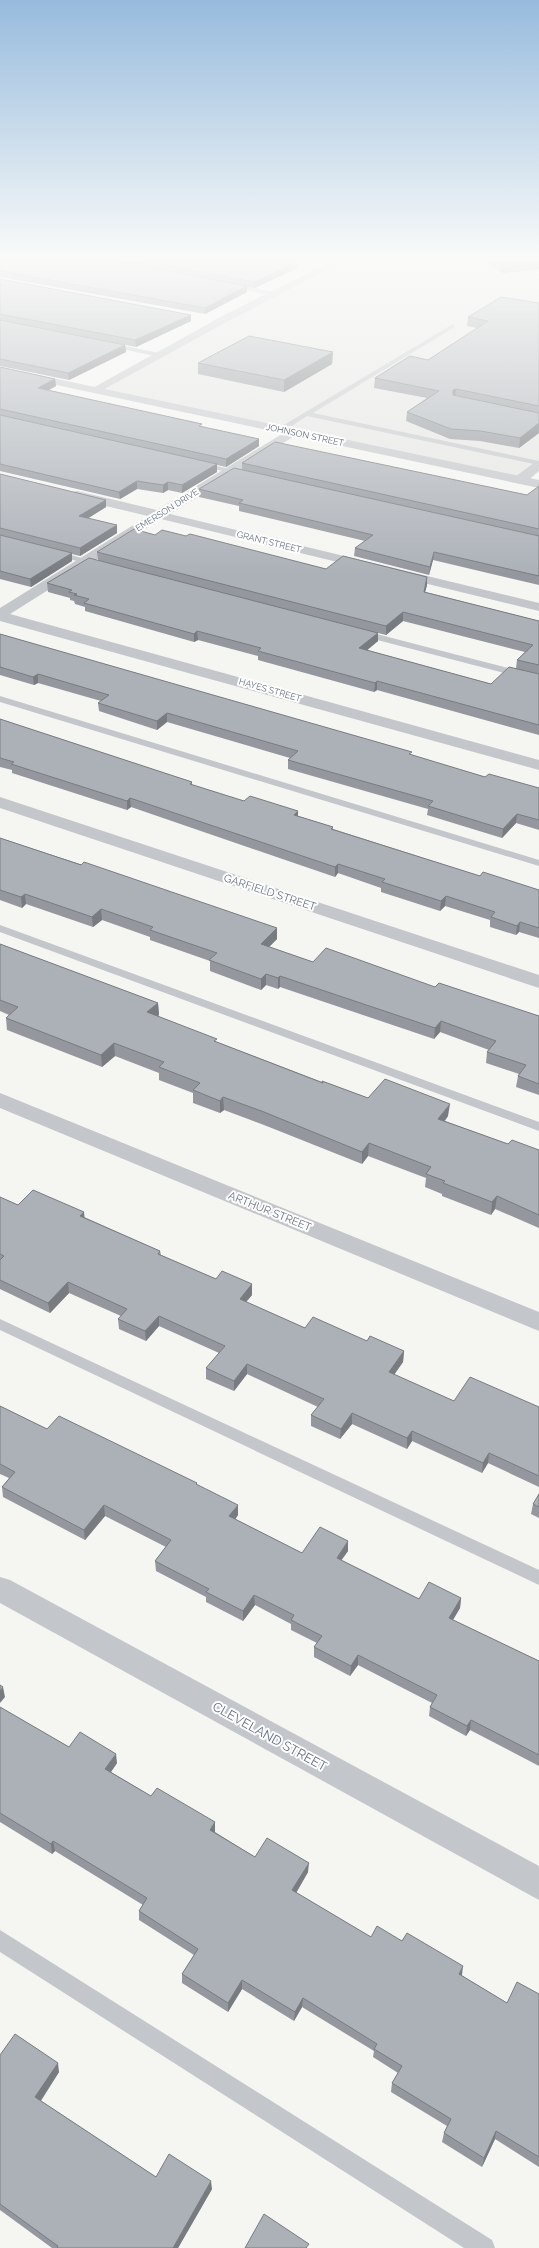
<svg xmlns="http://www.w3.org/2000/svg" width="539" height="2248" font-family="Raleway,sans-serif">
  <rect width="100%" height="100%" fill="#f5f6f2"/>
  <!-- built -->
  <path fill="#e6e6e5" d="M 340,261 L 539,261 L 539,465 L 520,480 L 95,390 Z"/>
  <g fill="none" stroke-linecap="round" stroke-linejoin="round">
    <!-- service -->
    <g fill="#c3c6ca" fill-rule="evenodd">
      <path d="M 231,284 L 275,292 L 278,294 L 275,296 L 229,287 Z"/>
      <path d="M 453,324 L 455,327 L 313,413 L 539,461 L 539,465 L 307,416 L 284,431 L 277,429 Z"/>
      <path d="M 110,343 L 159,353 L 162,355 L 159,357 L 108,346 Z"/>
      <path d="M 198,462 L 240,471 L 244,473 L 240,475 L 201,466 L 197,464 Z"/>
      <path d="M 52,551 L 58,551 L 98,563 L 94,565 L 52,555 Z"/>
      <path d="M 361,630 L 539,676 L 539,682 L 358,635 L 358,631 Z"/>
      <path d="M 0,696 L 539,860 L 539,866 L 0,702 Z"/>
      <path d="M 0,925 L 539,1122 L 539,1131 L 0,932 Z"/>
      <path d="M 0,1319 L 539,1570 L 539,1585 L 0,1330 Z"/>
      <path d="M 0,1930 L 492,2240 L 495,2248 L 464,2248 L 0,1952 Z"/>
    </g>
    <!-- minor -->
    <g fill="#c3c6ca" fill-rule="evenodd">
      <path d="M 332,261 L 344,261 L 234,318 L 99,392 L 95,393 L 89,390 L 226,314 Z"/>
      <path d="M 292,428 L 298,432 L 296,435 L 170,514 L 539,603 L 539,611 L 161,519 L 10,614 L 539,760 L 539,770 L 0,621 L 0,608 L 148,516 L 72,498 L 70,495 L 72,492 L 77,491 L 157,510 Z"/>
      <path d="M 539,461 L 539,471 L 525,483 L 515,483 L 514,480 L 515,477 L 535,462 Z"/>
      <path d="M 0,797 L 539,975 L 539,988 L 0,808 Z"/>
      <path d="M 0,1093 L 539,1312 L 539,1331 L 0,1108 Z"/>
      <path d="M 0,1577 L 10,1580 L 539,1866 L 539,1900 L 0,1603 Z"/>
    </g>
    <!-- tertiary -->
    <path fill="#c3c6ca" fill-rule="evenodd" d="M 0,367 L 539,480 L 539,488 L 0,373 Z"/>
  </g>
  <!-- wall -->
  <g fill="#94989e" fill-rule="evenodd">
    <path d="M 0,261 L 312,261 L 308,262 L 293,261 L 297,268 L 255,288 L 247,287 L 247,292 L 205,314 L 0,277 Z"/>
    <path d="M 484,261 L 539,261 L 539,269 L 502,273 Z"/>
    <path d="M 0,279 L 191,315 L 191,321 L 136,347 L 0,320 Z"/>
    <path d="M 539,303 L 539,433 L 519,448 L 480,441 L 450,439 L 406,421 L 407,412 L 427,398 L 374,388 L 375,378 L 428,360 L 477,328 L 467,326 L 468,317 Z"/>
    <path d="M 0,320 L 125,345 L 126,352 L 69,380 L 0,366 L 0,367 Z"/>
    <path d="M 333,352 L 332,364 L 284,392 L 198,374 L 198,363 Z"/>
    <path d="M 0,367 L 55,379 L 56,386 L 49,390 L 202,427 L 259,439 L 259,446 L 226,467 L 217,465 L 217,472 L 182,493 L 168,490 L 163,493 L 137,489 L 120,499 L 0,471 Z"/>
    <path d="M 242,463 L 527,495 L 539,486 L 539,585 L 433,560 L 429,575 L 354,556 L 355,548 L 365,541 L 239,511 L 239,506 L 199,497 L 199,489 L 242,470 Z"/>
    <path d="M 0,474 L 106,507 L 88,518 L 117,533 L 80,556 L 72,554 L 72,561 L 31,587 L 0,579 Z"/>
    <path d="M 155,535 L 186,536 L 326,569 L 427,577 L 427,585 L 425,592 L 539,621 L 539,735 L 377,690 L 374,692 L 258,660 L 258,656 L 198,640 L 194,642 L 85,611 L 85,607 L 75,604 L 74,601 L 70,600 L 70,598 L 48,592 L 47,583 L 98,560 L 97,552 ZM 403,621 L 525,652 L 517,660 L 516,668 L 491,684 L 367,650 L 378,641 L 378,633 L 386,635 Z"/>
    <path d="M 0,634 L 485,777 L 539,788 L 539,830 L 516,823 L 502,838 L 427,815 L 428,809 L 288,769 L 288,760 L 290,758 L 167,722 L 157,730 L 99,711 L 98,703 L 101,701 L 38,683 L 34,685 L 0,675 Z"/>
    <path d="M 0,719 L 192,782 L 192,785 L 244,801 L 298,811 L 298,816 L 333,827 L 333,829 L 480,876 L 539,890 L 539,938 L 519,932 L 516,935 L 490,927 L 490,920 L 445,906 L 440,911 L 381,892 L 381,888 L 338,873 L 335,877 L 131,807 L 127,810 L 12,773 L 12,770 L 0,767 Z"/>
    <path d="M 0,838 L 277,928 L 277,939 L 269,947 L 313,962 L 435,987 L 539,1016 L 539,1095 L 516,1087 L 518,1076 L 519,1074 L 486,1063 L 487,1052 L 489,1050 L 440,1032 L 434,1039 L 280,987 L 278,989 L 266,985 L 261,990 L 210,971 L 210,961 L 150,940 L 150,937 L 102,920 L 93,927 L 26,904 L 22,908 L 0,900 Z"/>
    <path d="M 0,944 L 158,1003 L 159,1015 L 158,1016 L 217,1042 L 322,1082 L 322,1081 L 368,1098 L 448,1116 L 445,1121 L 508,1144 L 539,1150 L 539,1228 L 495,1209 L 491,1215 L 442,1196 L 442,1194 L 425,1187 L 426,1178 L 368,1156 L 362,1164 L 264,1125 L 224,1110 L 220,1113 L 193,1103 L 193,1093 L 159,1080 L 159,1073 L 115,1056 L 102,1067 L 7,1030 L 6,1018 L 9,1015 L 0,1011 Z"/>
    <path d="M 0,1197 L 18,1205 L 84,1212 L 84,1217 L 160,1251 L 161,1255 L 216,1279 L 252,1284 L 252,1295 L 246,1302 L 305,1328 L 367,1341 L 404,1351 L 403,1362 L 394,1375 L 454,1401 L 539,1407 L 539,1487 L 488,1463 L 482,1473 L 412,1441 L 407,1449 L 352,1424 L 340,1439 L 311,1426 L 311,1415 L 318,1407 L 247,1374 L 234,1391 L 206,1379 L 206,1368 L 219,1353 L 159,1326 L 146,1341 L 119,1329 L 118,1319 L 121,1316 L 69,1293 L 50,1313 L 0,1289 Z"/>
    <path d="M 0,1406 L 47,1429 L 197,1483 L 197,1485 L 238,1515 L 235,1519 L 302,1553 L 348,1551 L 341,1560 L 419,1599 L 461,1598 L 460,1608 L 453,1620 L 539,1661 L 539,1766 L 470,1730 L 466,1736 L 429,1716 L 430,1707 L 432,1703 L 358,1665 L 350,1676 L 314,1657 L 314,1647 L 317,1643 L 291,1630 L 291,1624 L 255,1605 L 243,1621 L 206,1602 L 206,1597 L 156,1571 L 155,1561 L 166,1547 L 105,1516 L 85,1540 L 3,1497 L 2,1487 L 9,1478 L 0,1474 Z"/>
    <path d="M 539,1494 L 539,1518 L 531,1514 L 533,1504 Z"/>
    <path d="M 0,1707 L 69,1747 L 117,1763 L 111,1772 L 151,1796 L 215,1822 L 215,1832 L 255,1857 L 308,1872 L 296,1893 L 371,1937 L 402,1941 L 461,1975 L 507,2003 L 539,1994 L 539,2167 L 495,2139 L 482,2167 L 442,2142 L 444,2133 L 447,2126 L 391,2092 L 392,2083 L 398,2073 L 373,2057 L 374,2051 L 302,2007 L 294,2021 L 242,1989 L 228,2012 L 182,1983 L 182,1974 L 194,1955 L 139,1920 L 139,1911 L 143,1905 L 55,1851 L 52,1854 L 0,1822 Z"/>
    <path d="M 0,2055 L 59,2072 L 41,2101 L 156,2177 L 212,2189 L 178,2248 L 52,2248 L 0,2210 Z"/>
  </g>
  <!-- shaded-wall -->
  <g fill="#787c81">
    <path d="M 521,261 L 539,261 L 539,269 L 502,273 L 503,263 Z"/>
    <path d="M 297,262 L 297,268 L 255,288 L 255,282 Z"/>
    <path d="M 247,286 L 247,292 L 205,314 L 205,308 Z"/>
    <path d="M 191,315 L 191,321 L 136,347 L 135,340 Z"/>
    <path d="M 125,345 L 126,352 L 69,380 L 68,373 Z"/>
    <path d="M 333,352 L 332,364 L 284,392 L 284,380 Z"/>
    <path d="M 55,379 L 56,386 L 39,395 L 38,388 Z"/>
    <path d="M 456,389 L 455,399 L 452,400 L 453,390 Z"/>
    <path d="M 539,415 L 539,433 L 519,448 L 520,438 Z"/>
    <path d="M 259,439 L 259,446 L 226,467 L 226,459 Z"/>
    <path d="M 217,464 L 217,472 L 182,493 L 182,485 Z"/>
    <path d="M 137,481 L 137,489 L 120,499 L 119,492 Z"/>
    <path d="M 168,482 L 168,490 L 163,493 L 163,485 Z"/>
    <path d="M 106,500 L 106,507 L 79,524 L 79,516 Z"/>
    <path d="M 117,525 L 117,533 L 80,556 L 80,548 Z"/>
    <path d="M 434,552 L 433,560 L 429,575 L 430,567 Z"/>
    <path d="M 72,553 L 72,561 L 31,587 L 30,579 Z"/>
    <path d="M 427,577 L 427,585 L 423,600 L 424,592 Z"/>
    <path d="M 403,612 L 403,621 L 386,635 L 386,626 Z"/>
    <path d="M 197,631 L 198,640 L 194,642 L 194,634 Z"/>
    <path d="M 378,633 L 378,641 L 359,657 L 359,648 Z"/>
    <path d="M 38,674 L 38,683 L 34,685 L 33,677 Z"/>
    <path d="M 377,681 L 377,690 L 374,692 L 375,683 Z"/>
    <path d="M 167,713 L 167,722 L 157,730 L 157,721 Z"/>
    <path d="M 130,798 L 131,807 L 127,810 L 127,801 Z"/>
    <path d="M 298,811 L 298,820 L 294,815 Z"/>
    <path d="M 517,814 L 516,823 L 502,838 L 503,829 Z"/>
    <path d="M 338,864 L 338,873 L 335,877 L 335,867 Z"/>
    <path d="M 25,894 L 26,904 L 22,908 L 21,897 Z"/>
    <path d="M 446,896 L 445,906 L 440,911 L 441,901 Z"/>
    <path d="M 101,909 L 102,920 L 93,927 L 92,917 Z"/>
    <path d="M 520,922 L 519,932 L 516,935 L 517,926 Z"/>
    <path d="M 277,928 L 277,939 L 261,955 L 261,944 Z"/>
    <path d="M 266,974 L 266,985 L 261,990 L 261,979 Z"/>
    <path d="M 280,976 L 280,987 L 278,989 L 278,978 Z"/>
    <path d="M 158,1003 L 159,1015 L 148,1025 L 147,1012 Z"/>
    <path d="M 441,1021 L 440,1032 L 434,1039 L 435,1028 Z"/>
    <path d="M 114,1043 L 115,1056 L 102,1067 L 101,1055 Z"/>
    <path d="M 223,1097 L 224,1110 L 220,1113 L 220,1101 Z"/>
    <path d="M 450,1104 L 448,1116 L 436,1131 L 438,1119 Z"/>
    <path d="M 369,1143 L 368,1156 L 362,1164 L 362,1152 Z"/>
    <path d="M 497,1196 L 495,1209 L 491,1215 L 492,1202 Z"/>
    <path d="M 84,1212 L 85,1222 L 80,1216 Z"/>
    <path d="M 68,1282 L 69,1293 L 50,1313 L 48,1303 Z"/>
    <path d="M 252,1284 L 252,1295 L 240,1309 L 240,1299 Z"/>
    <path d="M 159,1316 L 159,1326 L 146,1341 L 145,1331 Z"/>
    <path d="M 404,1351 L 403,1362 L 388,1383 L 389,1372 Z"/>
    <path d="M 247,1364 L 247,1374 L 234,1391 L 234,1381 Z"/>
    <path d="M 352,1413 L 352,1424 L 340,1439 L 341,1429 Z"/>
    <path d="M 412,1431 L 412,1441 L 407,1449 L 407,1438 Z"/>
    <path d="M 489,1453 L 488,1463 L 482,1473 L 483,1463 Z"/>
    <path d="M 104,1505 L 105,1516 L 85,1540 L 84,1530 Z"/>
    <path d="M 238,1505 L 238,1515 L 230,1527 L 229,1516 Z"/>
    <path d="M 348,1541 L 348,1551 L 336,1568 L 337,1558 Z"/>
    <path d="M 254,1595 L 255,1605 L 243,1621 L 243,1611 Z"/>
    <path d="M 461,1598 L 460,1608 L 448,1628 L 449,1618 Z"/>
    <path d="M 358,1655 L 358,1665 L 350,1676 L 351,1666 Z"/>
    <path d="M 3,1687 L 5,1697 L 0,1703 L 0,1691 Z"/>
    <path d="M 471,1720 L 470,1730 L 466,1736 L 467,1726 Z"/>
    <path d="M 116,1754 L 117,1763 L 106,1779 L 105,1769 Z"/>
    <path d="M 215,1822 L 215,1832 L 210,1839 L 210,1830 Z"/>
    <path d="M 53,1841 L 55,1851 L 52,1854 L 51,1844 Z"/>
    <path d="M 309,1863 L 308,1872 L 292,1900 L 292,1890 Z"/>
    <path d="M 463,1966 L 462,1975 L 457,1983 L 459,1974 Z"/>
    <path d="M 242,1980 L 242,1989 L 228,2012 L 228,2003 Z"/>
    <path d="M 303,1998 L 302,2007 L 294,2021 L 295,2012 Z"/>
    <path d="M 58,2063 L 59,2072 L 37,2106 L 35,2097 Z"/>
    <path d="M 496,2131 L 495,2139 L 482,2167 L 484,2158 Z"/>
    <path d="M 211,2181 L 212,2189 L 178,2248 L 173,2248 Z"/>
  </g>
  <!-- building -->
  <g fill="#acb1b8" stroke="#787c81">
    <path d="M 0,261 L 117,261 L 247,286 L 205,308 L 0,271 Z"/>
    <path d="M 139,261 L 293,261 L 297,262 L 255,282 Z"/>
    <path d="M 500,261 L 521,261 L 503,263 Z"/>
    <path d="M 0,279 L 191,315 L 135,340 L 0,314 Z"/>
    <path d="M 501,297 L 539,303 L 539,406 L 456,389 L 453,390 L 453,395 L 539,413 L 539,423 L 520,438 L 481,431 L 451,429 L 407,412 L 439,391 L 375,378 L 410,356 L 428,360 L 488,321 L 468,317 Z"/>
    <path d="M 0,320 L 125,345 L 68,373 L 0,359 Z"/>
    <path d="M 249,336 L 333,352 L 284,380 L 198,363 Z"/>
    <path d="M 0,367 L 55,379 L 38,388 L 202,424 L 199,426 L 259,439 L 226,459 L 0,409 Z"/>
    <path d="M 0,415 L 217,464 L 182,485 L 168,482 L 163,485 L 137,481 L 119,492 L 0,464 Z"/>
    <path d="M 275,442 L 527,495 L 539,486 L 539,529 L 242,463 Z"/>
    <path d="M 234,468 L 539,536 L 539,576 L 434,552 L 430,567 L 355,548 L 373,535 L 239,503 L 243,500 L 199,489 Z"/>
    <path d="M 0,474 L 106,500 L 79,516 L 117,525 L 80,548 L 0,528 Z"/>
    <path d="M 134,529 L 155,535 L 162,530 L 186,536 L 190,534 L 326,569 L 343,556 L 427,577 L 424,592 L 539,621 L 539,665 L 517,660 L 533,645 L 403,612 L 386,626 L 97,552 Z"/>
    <path d="M 0,535 L 72,553 L 30,579 L 0,571 Z"/>
    <path d="M 89,558 L 378,633 L 359,648 L 491,684 L 509,667 L 539,674 L 539,725 L 377,681 L 375,683 L 258,651 L 261,648 L 197,631 L 194,634 L 84,603 L 89,599 L 74,595 L 77,594 L 69,592 L 72,590 L 47,583 Z"/>
    <path d="M 0,634 L 412,752 L 409,754 L 485,777 L 489,774 L 539,788 L 539,820 L 517,814 L 503,829 L 428,806 L 433,801 L 288,760 L 298,751 L 167,713 L 157,721 L 98,703 L 109,695 L 38,674 L 33,677 L 0,667 Z"/>
    <path d="M 0,719 L 192,782 L 190,784 L 244,801 L 250,796 L 298,811 L 294,815 L 333,827 L 331,829 L 480,876 L 483,872 L 539,890 L 539,928 L 520,922 L 517,926 L 491,917 L 495,912 L 446,896 L 441,901 L 382,882 L 385,879 L 338,864 L 335,867 L 130,798 L 127,801 L 11,764 L 14,762 L 0,758 Z"/>
    <path d="M 0,838 L 81,865 L 84,862 L 277,928 L 261,944 L 313,962 L 326,948 L 435,987 L 439,983 L 539,1016 L 539,1084 L 518,1076 L 526,1065 L 487,1052 L 496,1041 L 441,1021 L 435,1028 L 280,976 L 278,978 L 266,974 L 261,979 L 209,960 L 217,953 L 150,930 L 153,927 L 101,909 L 92,917 L 25,894 L 21,897 L 0,890 Z"/>
    <path d="M 0,944 L 158,1003 L 147,1012 L 217,1039 L 214,1041 L 323,1083 L 322,1081 L 368,1098 L 385,1079 L 450,1104 L 438,1119 L 508,1144 L 512,1140 L 539,1150 L 539,1215 L 497,1196 L 492,1202 L 443,1183 L 445,1181 L 426,1174 L 431,1167 L 369,1143 L 362,1152 L 264,1112 L 223,1097 L 220,1101 L 193,1090 L 200,1083 L 159,1067 L 164,1062 L 114,1043 L 101,1055 L 6,1018 L 18,1007 L 0,1000 Z"/>
    <path d="M 33,1190 L 84,1212 L 80,1216 L 160,1251 L 158,1254 L 216,1279 L 222,1271 L 252,1284 L 240,1299 L 305,1328 L 313,1317 L 367,1341 L 370,1336 L 404,1351 L 389,1372 L 454,1401 L 470,1377 L 539,1407 L 539,1476 L 489,1453 L 483,1463 L 412,1431 L 407,1438 L 352,1413 L 341,1429 L 311,1415 L 324,1399 L 247,1364 L 234,1381 L 206,1368 L 225,1346 L 159,1316 L 145,1331 L 118,1319 L 127,1309 L 68,1282 L 48,1303 L 0,1280 L 0,1260 L 4,1256 L 0,1254 L 0,1197 L 18,1205 Z"/>
    <path d="M 0,1406 L 47,1429 L 59,1416 L 197,1483 L 196,1484 L 238,1505 L 229,1516 L 302,1553 L 320,1527 L 348,1541 L 337,1558 L 419,1599 L 429,1582 L 461,1598 L 449,1618 L 539,1661 L 539,1755 L 471,1720 L 467,1726 L 430,1707 L 437,1695 L 358,1655 L 351,1666 L 314,1647 L 322,1636 L 291,1620 L 294,1615 L 254,1595 L 243,1611 L 206,1592 L 209,1589 L 155,1561 L 171,1540 L 104,1505 L 84,1530 L 2,1487 L 15,1472 L 0,1464 Z"/>
    <path d="M 539,1494 L 539,1507 L 533,1504 Z"/>
    <path d="M 0,1685 L 3,1687 L 0,1691 Z"/>
    <path d="M 0,1707 L 69,1747 L 80,1732 L 116,1754 L 105,1769 L 151,1796 L 157,1788 L 215,1822 L 210,1830 L 255,1857 L 267,1838 L 309,1863 L 292,1890 L 371,1937 L 377,1926 L 402,1941 L 407,1933 L 463,1966 L 459,1974 L 507,2003 L 517,1982 L 539,1994 L 539,2157 L 496,2131 L 484,2158 L 444,2133 L 451,2119 L 392,2083 L 402,2066 L 374,2049 L 377,2044 L 303,1998 L 295,2012 L 242,1980 L 228,2003 L 182,1974 L 198,1949 L 139,1911 L 147,1898 L 53,1841 L 51,1844 L 0,1813 Z"/>
    <path d="M 15,2034 L 58,2063 L 35,2097 L 156,2177 L 169,2154 L 211,2181 L 173,2248 L 57,2248 L 58,2246 L 0,2204 L 0,2055 Z"/>
    <path d="M 264,2214 L 309,2244 L 306,2248 L 245,2248 Z"/>
  </g>
  <!-- sky -->
  <linearGradient id="sky" x2="0" y2="1"><stop stop-color="#97bbdd"/><stop offset="0.45" stop-color="#fafbf9"/><stop offset="1" stop-color="#fafbf9" stop-opacity="0"/></linearGradient>
  <rect width="539" height="575" fill="url(#sky)"/>
  <g text-anchor="middle" stroke-width="4" stroke-linejoin="round" paint-order="stroke">
    <!-- far-street labels -->
    <g font-size="9" fill="#657083" stroke="#fff">
      <text transform="translate(305 435) rotate(12)" y="3">JOHNSON STREET</text>
      <text transform="translate(167 510) rotate(-32)" y="3">EMERSON DRIVE</text>
      <text transform="translate(269 542) rotate(14)" y="3">GRANT STREET</text>
      <text transform="translate(270 690) rotate(16)" y="3">HAYES STREET</text>
    </g>
    <!-- street labels -->
    <g font-size="11" fill="#657083" stroke="#fff">
      <text transform="translate(270 892) rotate(18)" y="4">GARFIELD STREET</text>
      <text transform="translate(270 1211) rotate(22)" y="4">ARTHUR STREET</text>
    </g>
    <!-- near-street labels -->
    <g font-size="13" fill="#657083" stroke="#fff">
      <text transform="translate(270 1736) rotate(29)" y="5">CLEVELAND STREET</text>
    </g>
  </g>
</svg>
